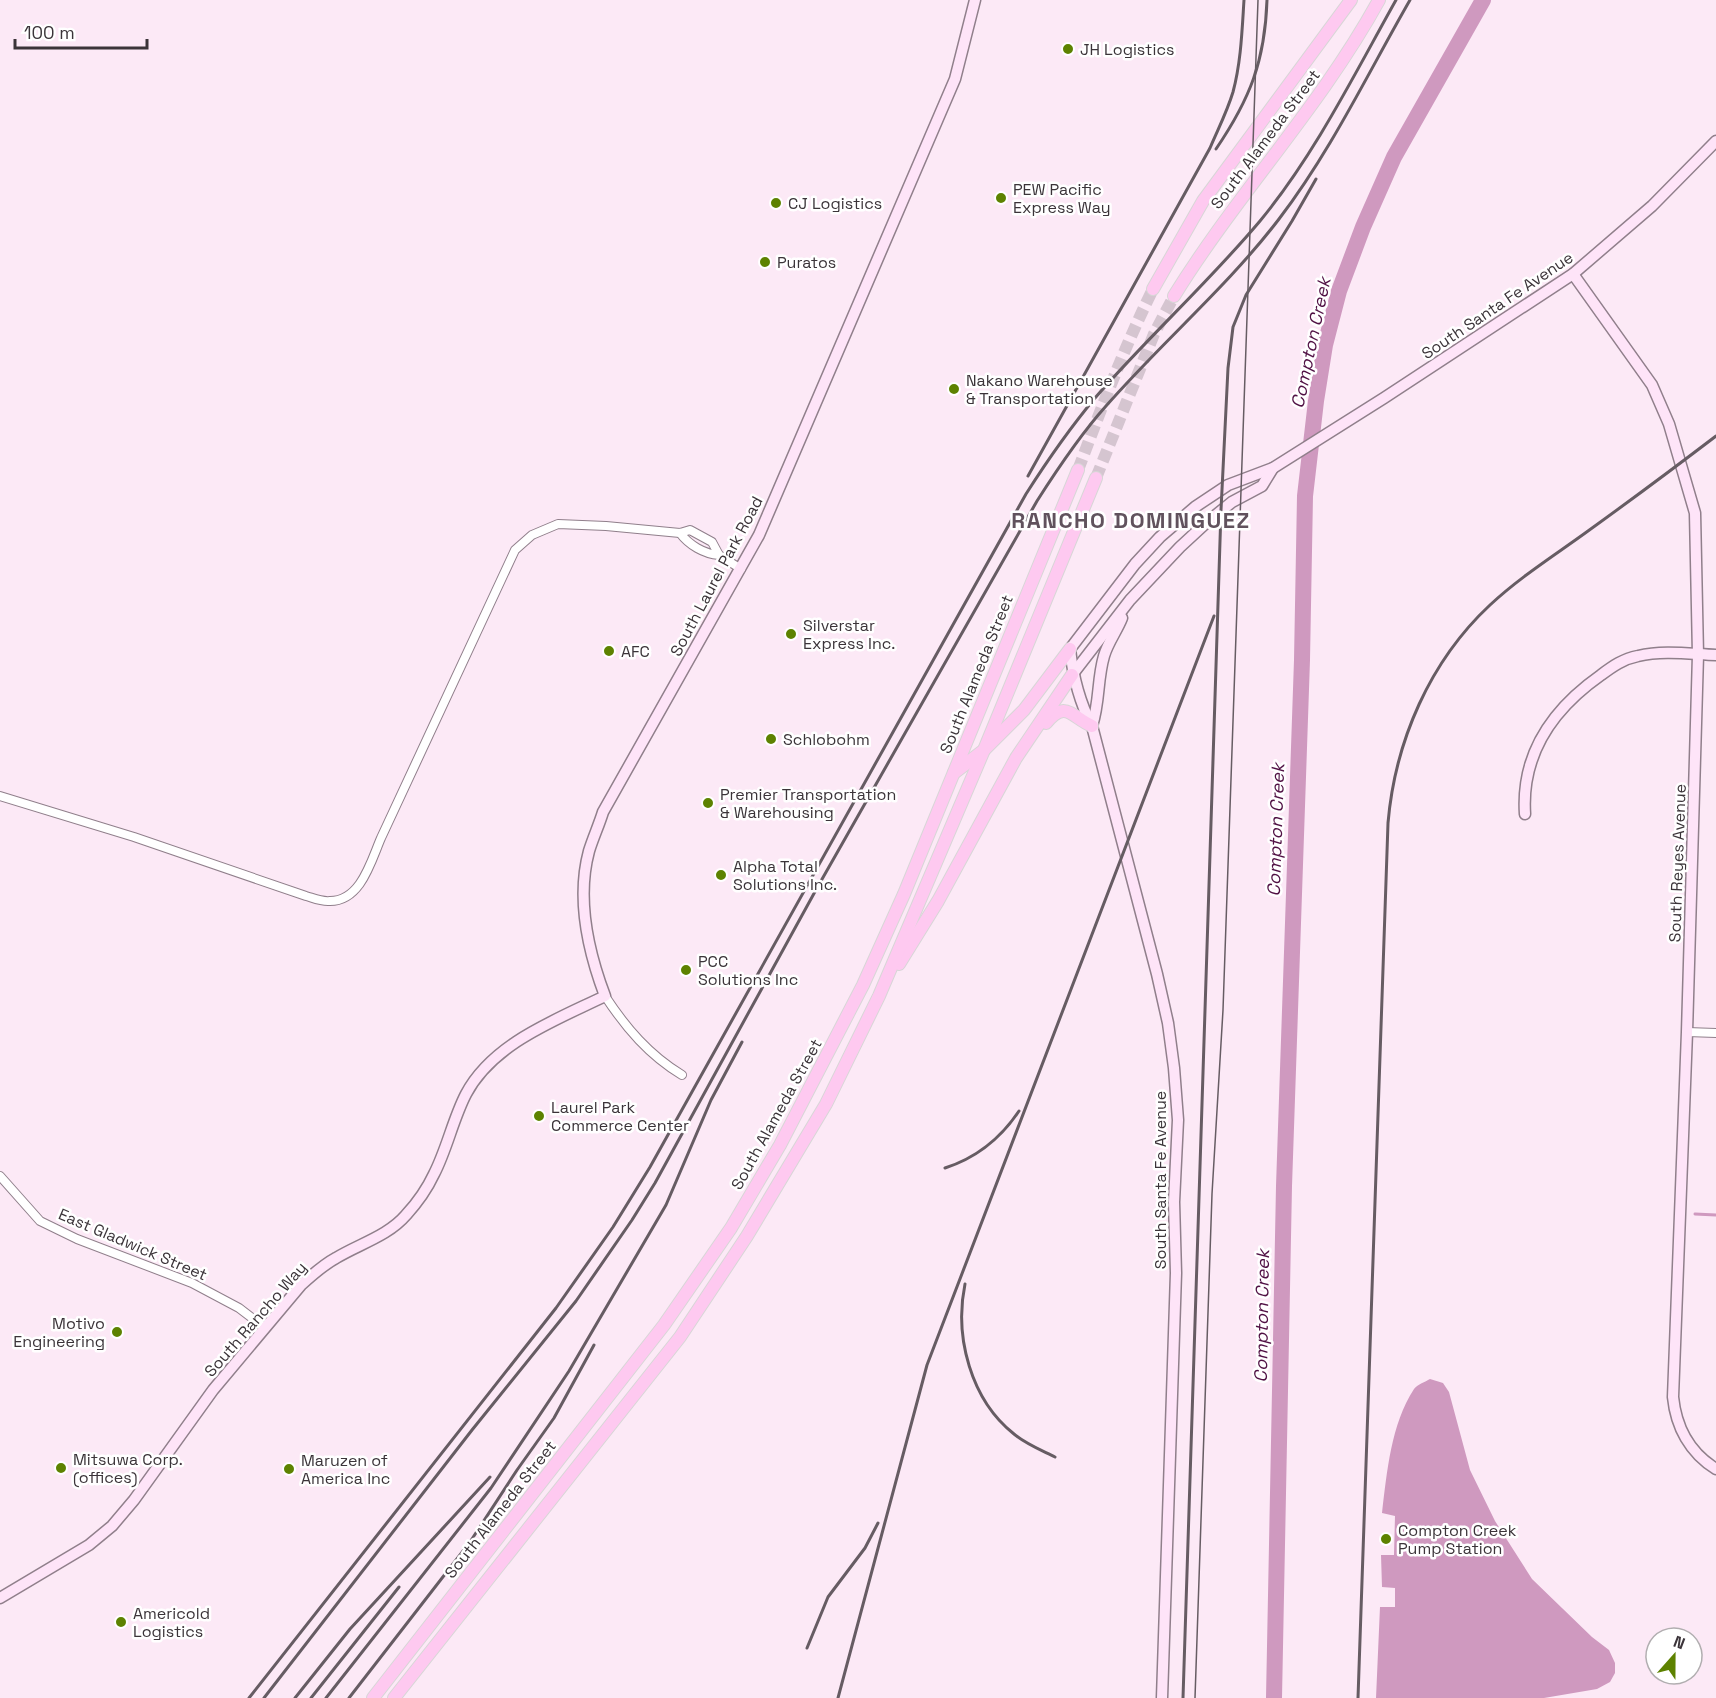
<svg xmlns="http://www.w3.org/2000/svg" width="1716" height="1698" font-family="'Space Grotesk',sans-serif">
  <rect width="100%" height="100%" fill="#fce9f6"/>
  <!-- water -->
  <path fill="#cf99bf" d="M 1430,1379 L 1443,1383 L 1449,1392 L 1470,1470 L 1495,1521 L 1532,1579 L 1592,1637 L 1609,1650 L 1615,1663 L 1615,1673 L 1610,1682 L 1597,1689 L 1544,1698 L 1376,1698 L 1380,1607 L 1395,1607 L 1395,1588 L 1382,1587 L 1381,1555 L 1394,1555 L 1395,1516 L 1382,1513 C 1387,1472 1391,1424 1414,1389 C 1418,1384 1425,1382 1430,1379 Z"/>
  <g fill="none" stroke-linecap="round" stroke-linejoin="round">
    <!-- stream -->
    <path stroke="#cf99bf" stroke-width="3" d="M 1695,1214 L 1716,1215"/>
    <!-- river -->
    <path stroke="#cf99bf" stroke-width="16" d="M 1274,1698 L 1284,1186 L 1302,660 L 1305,496 L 1316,401 L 1325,345 L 1339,291 L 1363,227 L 1394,157 L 1483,0"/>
    <!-- primary-tunnel -->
    <g stroke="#d5c5d0" stroke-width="12" stroke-dasharray="12 6" stroke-linecap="butt">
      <path d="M 1078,470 C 1101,409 1124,348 1153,289"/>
      <path d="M 1096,478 L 1154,334 L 1174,296"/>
    </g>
    <defs>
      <g id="street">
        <path d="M 680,533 C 689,545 704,554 719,555"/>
        <path d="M 0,796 L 134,837 L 306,896 C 313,898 322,902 330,901 C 361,901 371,861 381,838 L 515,550 L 532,535 L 558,524 L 606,526 L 680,533 L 690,530 L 712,542 L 719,555 L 741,569"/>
        <path d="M 605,996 C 626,1028 649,1055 682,1075"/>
        <path d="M 1687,1032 L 1716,1033"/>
        <path d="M 0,1176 L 40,1221 L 77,1239 L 192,1283 L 239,1308 L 264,1327"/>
      </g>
      <g id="secondary">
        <path d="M 1573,274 L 1652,385 L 1669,424 L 1695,513 L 1698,655 L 1687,1032 L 1673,1397 C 1676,1427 1690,1453 1716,1469"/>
        <path d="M 1072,675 L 1130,600 L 1180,547 L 1206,523 L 1232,502 L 1262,486 L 1273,468"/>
        <path d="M 1092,726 C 1100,701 1097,680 1104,656 C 1108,642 1117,631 1122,618"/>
        <path d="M 1525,814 C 1521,753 1554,708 1601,675 C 1613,666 1623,659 1638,656 C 1663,650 1690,654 1716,655"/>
        <path d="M 0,1598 L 89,1545 L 112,1526 L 134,1500 L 213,1390 L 301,1285 C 312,1275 323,1265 336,1258 C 359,1244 388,1236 406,1215 C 417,1203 427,1189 434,1174 C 447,1149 453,1119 466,1094 C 493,1043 556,1020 605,996 C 588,951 576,899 589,851 C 593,838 599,825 603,812 L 759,535 L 955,79 L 975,0"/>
        <path d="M 1162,1698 L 1176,1273 L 1174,1202 L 1178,1120 L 1174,1068 L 1168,1023 L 1157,974 L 1092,726 C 1079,701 1073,677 1070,649 L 1135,564 L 1160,537 L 1195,507 L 1228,485 L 1273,468 L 1384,398 L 1573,274 L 1652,206 L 1716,141"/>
      </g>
      <g id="primary">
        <path d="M 1153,289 L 1203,201 L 1351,0"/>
        <path d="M 1174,296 C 1237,194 1321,106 1379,0"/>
        <path d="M 1046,723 C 1066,699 1071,717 1092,726"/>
        <path d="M 954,773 L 984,750 L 1024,710 L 1070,649"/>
        <path d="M 899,964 L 938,901 L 1016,758 L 1072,675"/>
        <path d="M 373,1698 L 664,1325 L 731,1228 L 780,1145 L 863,985 L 904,894 L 1078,470"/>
        <path d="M 394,1698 L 680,1337 L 747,1236 L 826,1104 L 879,996 L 984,750 L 1096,478"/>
      </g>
    </defs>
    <!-- street casing -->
    <use href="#street" stroke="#907f8b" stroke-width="10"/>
    <!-- secondary casing -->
    <use href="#secondary" stroke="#907f8b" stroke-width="13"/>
    <!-- primary casing -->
    <use href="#primary" stroke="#d8d6d7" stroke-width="14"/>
    <!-- street -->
    <use href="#street" stroke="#fff" stroke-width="8"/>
    <!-- secondary -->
    <use href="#secondary" stroke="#fee4f8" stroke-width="10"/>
    <!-- primary -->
    <use href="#primary" stroke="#fec9f0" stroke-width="12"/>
    <!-- tram -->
    <path stroke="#665c63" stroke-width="1.5" d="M 1195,1698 L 1212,1194 L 1223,1010 L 1258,0"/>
    <!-- rail -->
    <g stroke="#665c63" stroke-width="3">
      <path d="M 1216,149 C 1250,99 1265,61 1267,0"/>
      <path d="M 1028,476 L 1210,148 C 1218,129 1227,112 1233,92 C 1241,62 1242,31 1244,0"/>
      <path d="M 945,1168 C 976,1158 1001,1138 1019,1111"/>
      <path d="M 965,1284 C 954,1337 971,1400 1014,1434 C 1026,1444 1041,1450 1055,1457"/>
      <path d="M 807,1648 L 828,1597 L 865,1548 L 878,1523"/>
      <path d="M 249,1698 L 556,1308 L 613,1227 L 650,1167 L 1026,494 C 1047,461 1070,428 1095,398 C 1148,337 1208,283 1260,221 C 1315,154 1354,75 1396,0"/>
      <path d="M 264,1698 L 472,1430 L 576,1301 L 632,1220 L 655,1183 L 817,888 L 1037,501 C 1058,468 1080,435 1106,406 C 1162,342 1228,286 1279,219 C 1331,151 1368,73 1410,0"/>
      <path d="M 295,1698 L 350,1629 L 490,1477"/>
      <path d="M 311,1698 L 399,1587"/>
      <path d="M 326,1698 L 491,1488 L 569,1371 L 666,1205 L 711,1100 L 742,1042"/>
      <path d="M 349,1698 L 470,1542 L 517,1470 L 554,1418 L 594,1345"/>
      <path d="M 838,1698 L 927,1365 L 1214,616"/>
      <path d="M 1183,1698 L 1221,510 L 1228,368 L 1233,327 L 1246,295 L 1292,221 L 1316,179"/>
      <path d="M 1358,1698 L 1388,823 C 1395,741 1430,661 1490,605 C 1520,577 1555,555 1588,531 C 1631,500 1674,468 1716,436"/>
    </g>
  </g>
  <!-- markers -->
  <g fill="#5d8200" stroke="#fff" stroke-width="2">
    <circle cx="1068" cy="49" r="6"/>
    <circle cx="1001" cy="198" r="6"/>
    <circle cx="776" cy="203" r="6"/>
    <circle cx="765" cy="262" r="6"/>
    <circle cx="954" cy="389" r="6"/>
    <circle cx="791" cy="634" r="6"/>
    <circle cx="609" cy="651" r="6"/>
    <circle cx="771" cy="739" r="6"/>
    <circle cx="708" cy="803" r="6"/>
    <circle cx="721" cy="875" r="6"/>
    <circle cx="686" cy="970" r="6"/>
    <circle cx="539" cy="1116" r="6"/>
    <circle cx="117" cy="1332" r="6"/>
    <circle cx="61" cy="1468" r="6"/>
    <circle cx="289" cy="1469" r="6"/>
    <circle cx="1386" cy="1539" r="6"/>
    <circle cx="121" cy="1622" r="6"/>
  </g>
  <g text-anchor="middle" stroke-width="5" stroke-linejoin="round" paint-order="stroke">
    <!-- poi labels -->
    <g font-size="16" fill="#3b3439" stroke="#fff" text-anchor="start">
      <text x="1080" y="55">JH Logistics</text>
      <text x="1013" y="195">PEW Pacific<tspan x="1013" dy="18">Express Way</tspan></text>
      <text x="788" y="209">CJ Logistics</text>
      <text x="777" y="268">Puratos</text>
      <text x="966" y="386">Nakano Warehouse<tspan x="966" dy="18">&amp; Transportation</tspan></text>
      <text x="803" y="631">Silverstar<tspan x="803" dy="18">Express Inc.</tspan></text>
      <text x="621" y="657">AFC</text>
      <text x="783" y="745">Schlobohm</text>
      <text x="720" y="800">Premier Transportation<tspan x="720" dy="18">&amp; Warehousing</tspan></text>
      <text x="733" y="872">Alpha Total<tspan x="733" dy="18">Solutions Inc.</tspan></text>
      <text x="698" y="967">PCC<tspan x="698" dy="18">Solutions Inc</tspan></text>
      <text x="551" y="1113">Laurel Park<tspan x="551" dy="18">Commerce Center</tspan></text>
      <text x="105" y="1329" text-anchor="end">Motivo<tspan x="105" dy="18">Engineering</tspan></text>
      <text x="73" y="1465">Mitsuwa Corp.<tspan x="73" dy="18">(offices)</tspan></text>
      <text x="301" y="1466">Maruzen of<tspan x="301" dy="18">America Inc</tspan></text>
      <text x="1398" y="1536">Compton Creek<tspan x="1398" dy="18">Pump Station</tspan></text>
      <text x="133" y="1619">Americold<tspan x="133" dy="18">Logistics</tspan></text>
    </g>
    <!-- street labels -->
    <g font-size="16" fill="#3b3439" stroke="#fff">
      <text transform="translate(1265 139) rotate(-53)" y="6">South Alameda Street</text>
      <text transform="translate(1497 305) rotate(-34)" y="6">South Santa Fe Avenue</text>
      <text transform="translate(716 576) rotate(-62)" y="6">South Laurel Park Road</text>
      <text transform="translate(976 674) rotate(-68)" y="6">South Alameda Street</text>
      <text transform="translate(1677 863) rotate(-88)" y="6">South Reyes Avenue</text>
      <text transform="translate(776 1114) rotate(-61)" y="6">South Alameda Street</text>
      <text transform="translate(1160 1180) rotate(-90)" y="6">South Santa Fe Avenue</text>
      <text transform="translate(133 1244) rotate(23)" y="6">East Gladwick Street</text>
      <text transform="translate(255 1319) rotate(-49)" y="6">South Rancho Way</text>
      <text transform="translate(500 1509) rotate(-52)" y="6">South Alameda Street</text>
    </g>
    <!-- water labels -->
    <g font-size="18" font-style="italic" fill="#501044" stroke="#fff">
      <text transform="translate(1311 343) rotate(-78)" y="6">Compton Creek</text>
      <text transform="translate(1276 830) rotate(-88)" y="6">Compton Creek</text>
      <text transform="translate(1262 1316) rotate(-89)" y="6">Compton Creek</text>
    </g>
    <!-- district labels -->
    <g font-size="22" font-weight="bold" letter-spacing="1.5" fill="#61525d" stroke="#fff">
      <text x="1131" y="528">RANCHO DOMINGUEZ</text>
    </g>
  </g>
  <!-- north arrow -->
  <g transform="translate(1674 1656) rotate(21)"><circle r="28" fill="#ffffff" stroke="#b1aeb0" stroke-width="1.5"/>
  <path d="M0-4.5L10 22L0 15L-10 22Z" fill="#5d8200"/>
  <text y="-9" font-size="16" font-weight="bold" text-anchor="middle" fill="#3b3439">N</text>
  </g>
  <!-- scale -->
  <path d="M15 39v9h132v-9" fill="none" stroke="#3b3439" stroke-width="3"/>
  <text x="24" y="39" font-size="18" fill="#3b3439" stroke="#ffffff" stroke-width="4.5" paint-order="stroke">100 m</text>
</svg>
